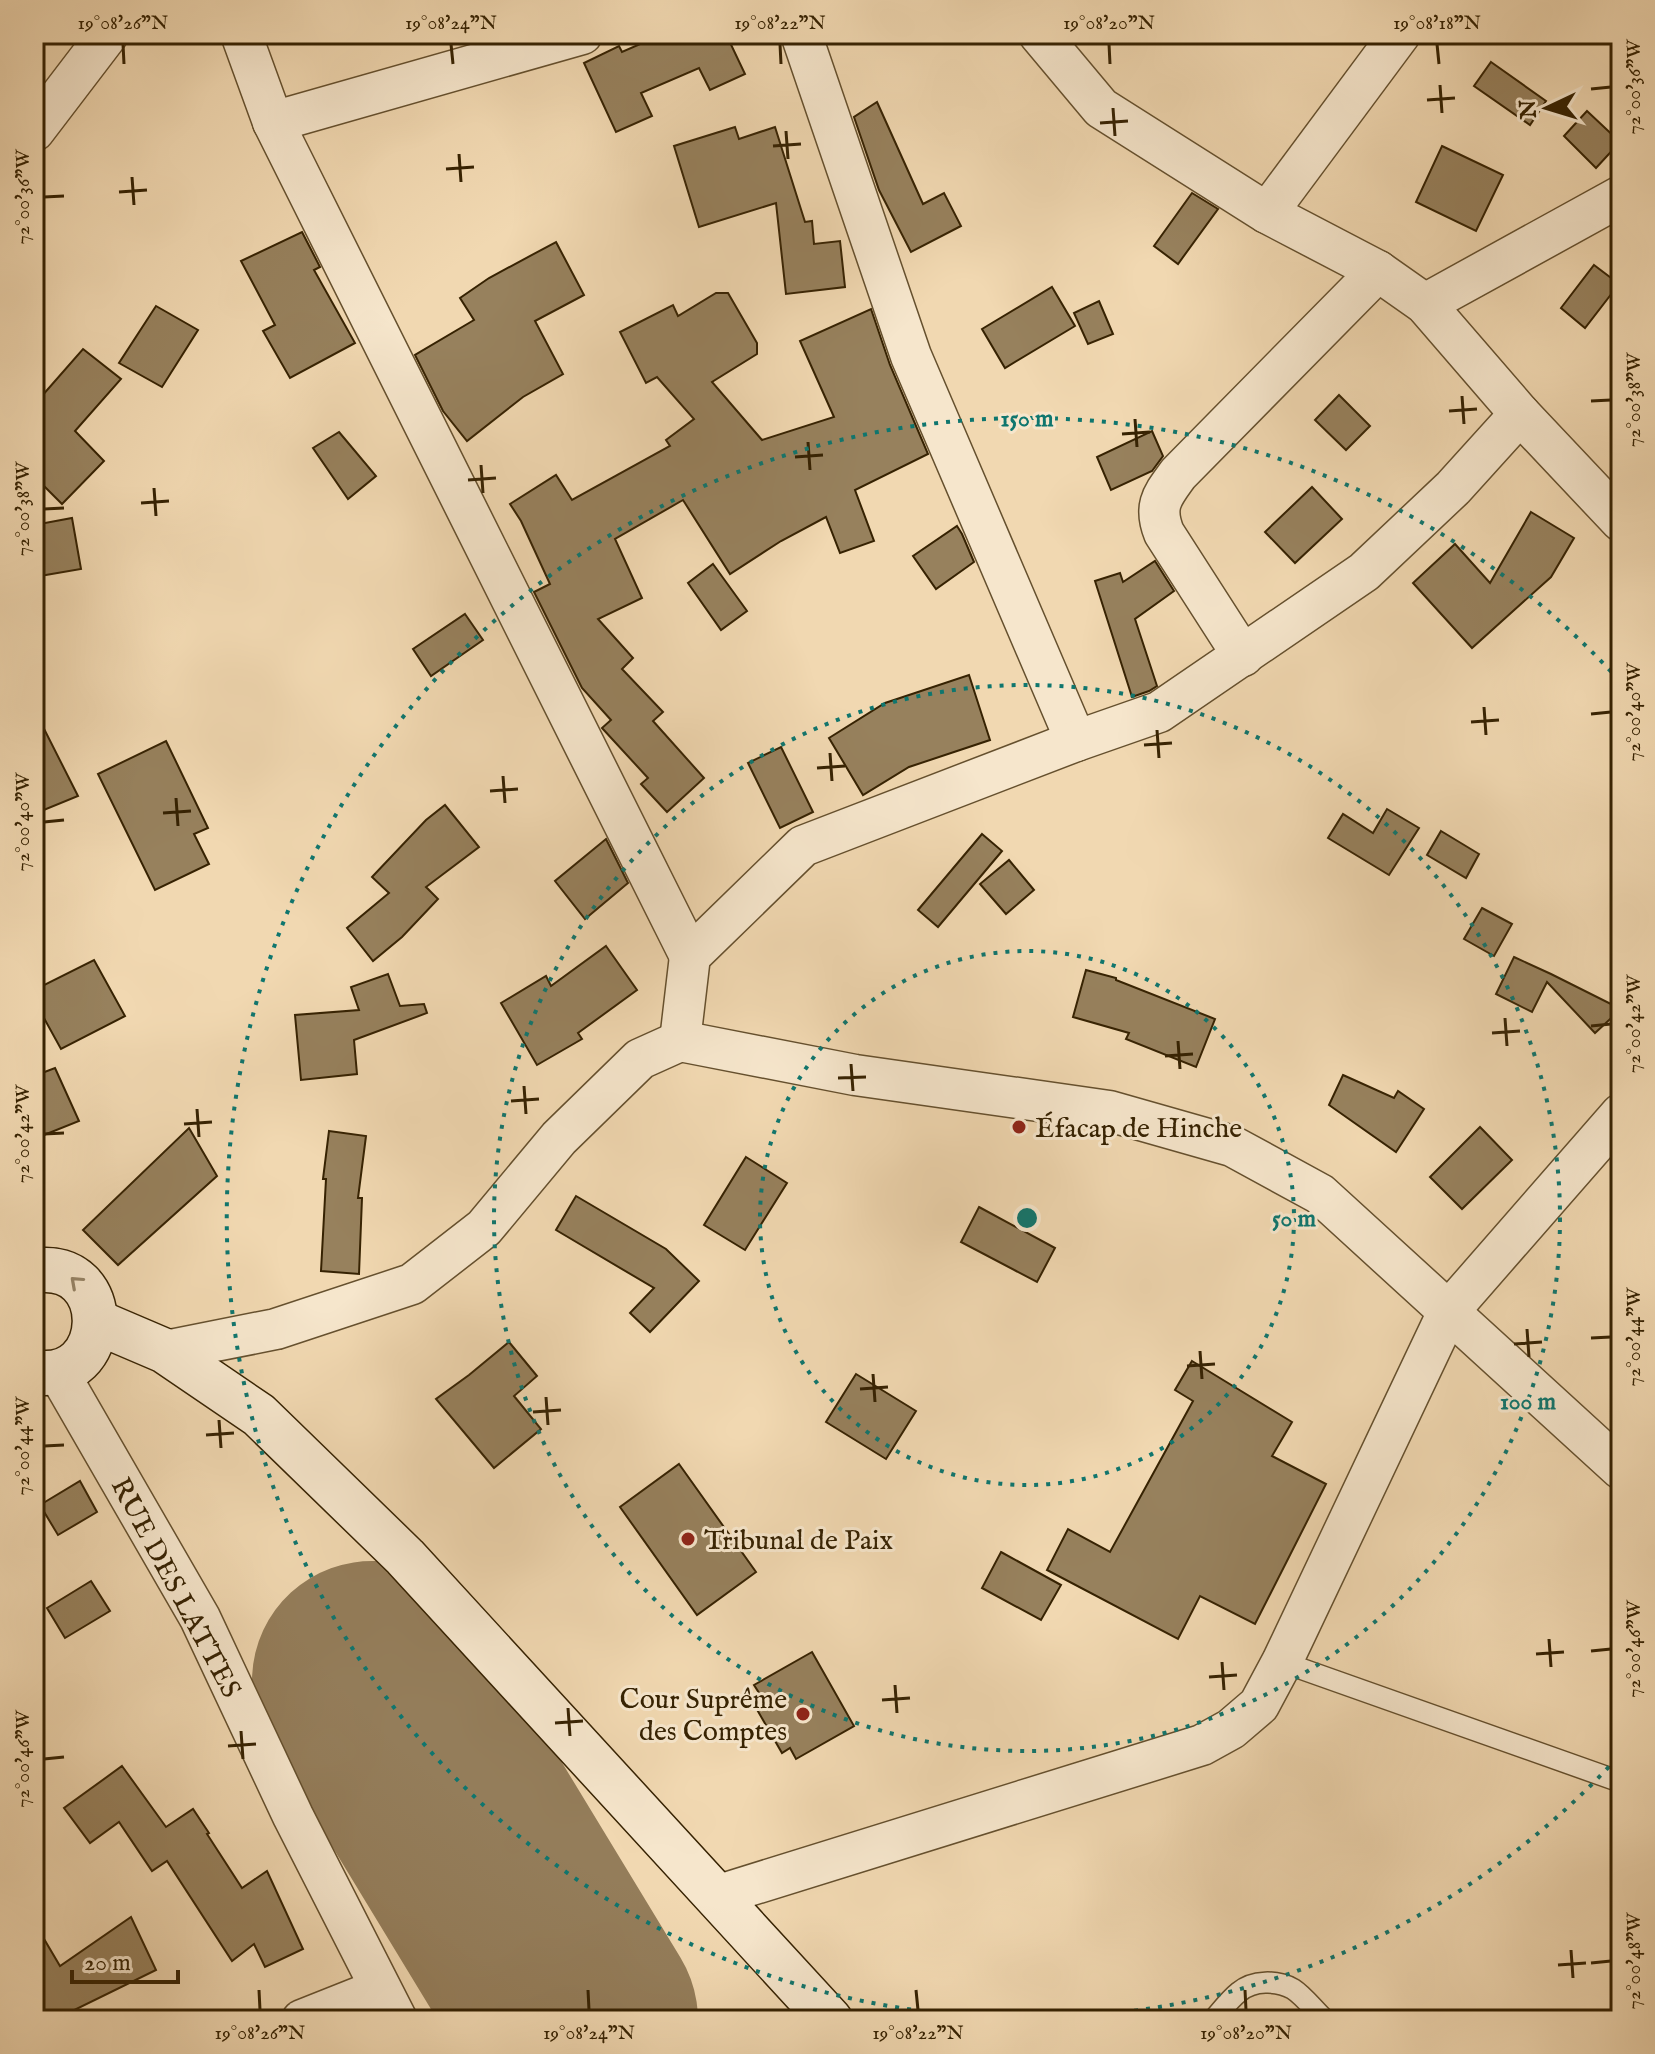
<svg xmlns="http://www.w3.org/2000/svg" width="1655" height="2054" font-family="'IM FELL English',serif">
  <rect width="100%" height="100%" fill="#f1d8b1"/>
  <filter id="stains"><feTurbulence type="fractalNoise" baseFrequency=".0025" numOctaves="4"/><feColorMatrix values="0 0 0 0 .2 0 0 0 0 .09 0 0 0 0 .02 0 0 0 .5 -.17"/></filter>
  <radialGradient id="worn" r=".72"><stop offset=".6" stop-color="#630" stop-opacity="0"/><stop offset="1" stop-color="#630" stop-opacity=".3"/></radialGradient>
  <g fill="none" stroke-linecap="round" stroke-linejoin="round">
    <!-- runway -->
    <path stroke="#947d5a" stroke-width="240" d="M 372,1681 L 578,2020"/>
  </g>
  <!-- building -->
  <g fill="#97815d" stroke="#362202" stroke-width="2">
    <path d="M 663,34 L 726,34 L 745,74 L 710,90 L 699,68 L 641,93 L 652,116 L 616,132 L 584,63 L 619,46 L 622,52 Z"/>
    <path d="M 1491,62 L 1546,101 L 1530,125 L 1474,86 Z"/>
    <path d="M 877,102 L 923,204 L 944,193 L 961,226 L 911,252 L 879,190 L 854,117 Z"/>
    <path d="M 1587,111 L 1620,142 L 1596,168 L 1564,136 Z"/>
    <path d="M 735,127 L 739,139 L 775,127 L 805,222 L 812,221 L 814,244 L 840,241 L 845,287 L 786,294 L 776,203 L 699,227 L 674,146 Z"/>
    <path d="M 1442,146 L 1503,175 L 1476,231 L 1416,202 Z"/>
    <path d="M 1192,193 L 1218,209 L 1178,264 L 1154,246 Z"/>
    <path d="M 302,232 L 320,267 L 314,270 L 355,343 L 290,378 L 263,331 L 275,325 L 241,261 Z"/>
    <path d="M 556,242 L 584,295 L 535,321 L 563,374 L 523,397 L 467,441 L 443,411 L 415,355 L 474,320 L 460,298 L 489,278 Z"/>
    <path d="M 1594,265 L 1619,284 L 1585,328 L 1561,308 Z"/>
    <path d="M 1052,287 L 1075,326 L 1005,368 L 982,329 Z"/>
    <path d="M 716,293 L 728,293 L 757,343 L 757,354 L 712,382 L 762,440 L 834,417 L 800,341 L 871,309 L 890,365 L 928,454 L 855,490 L 874,541 L 840,553 L 826,517 L 781,541 L 730,574 L 683,500 L 615,539 L 642,598 L 598,619 L 633,658 L 622,669 L 663,712 L 653,721 L 704,778 L 667,812 L 641,784 L 648,778 L 602,728 L 611,720 L 582,688 L 534,592 L 550,584 L 521,521 L 510,504 L 556,475 L 572,500 L 670,446 L 666,440 L 694,419 L 657,377 L 646,383 L 620,332 L 673,305 L 678,316 Z"/>
    <path d="M 1099,301 L 1113,334 L 1088,344 L 1074,313 Z"/>
    <path d="M 156,306 L 198,330 L 162,387 L 119,363 Z"/>
    <path d="M 83,349 L 121,379 L 75,431 L 104,461 L 62,504 L 34,476 L 34,405 Z"/>
    <path d="M 1339,395 L 1370,426 L 1346,450 L 1315,420 Z"/>
    <path d="M 1152,431 L 1163,456 L 1152,471 L 1111,490 L 1097,457 Z"/>
    <path d="M 339,432 L 376,476 L 348,499 L 313,448 Z"/>
    <path d="M 1312,487 L 1342,519 L 1295,563 L 1265,532 Z"/>
    <path d="M 1531,512 L 1574,538 L 1551,577 L 1472,648 L 1413,583 L 1455,544 L 1490,583 Z"/>
    <path d="M 72,518 L 81,569 L 34,577 L 34,525 Z"/>
    <path d="M 957,526 L 962,534 L 974,562 L 936,589 L 913,556 Z"/>
    <path d="M 1155,561 L 1174,591 L 1135,619 L 1157,686 L 1149,691 L 1132,697 L 1095,581 L 1120,573 L 1123,582 Z"/>
    <path d="M 713,564 L 747,611 L 721,630 L 688,583 Z"/>
    <path d="M 465,614 L 483,640 L 431,676 L 413,649 Z"/>
    <path d="M 969,675 L 990,740 L 909,767 L 863,795 L 829,738 L 885,703 Z"/>
    <path d="M 34,709 L 78,796 L 34,814 Z"/>
    <path d="M 166,741 L 208,828 L 194,834 L 209,864 L 155,890 L 98,774 Z"/>
    <path d="M 781,747 L 813,812 L 780,828 L 748,763 Z"/>
    <path d="M 445,805 L 479,847 L 426,887 L 438,899 L 402,937 L 373,961 L 347,928 L 389,893 L 372,877 L 426,820 Z"/>
    <path d="M 1387,809 L 1419,828 L 1389,875 L 1328,838 L 1343,814 L 1373,833 Z"/>
    <path d="M 1441,831 L 1479,854 L 1466,878 L 1427,855 Z"/>
    <path d="M 982,834 L 1002,851 L 938,927 L 918,910 Z"/>
    <path d="M 606,839 L 628,883 L 585,919 L 555,881 Z"/>
    <path d="M 1009,860 L 1034,890 L 1006,914 L 980,884 Z"/>
    <path d="M 1482,908 L 1512,924 L 1494,956 L 1464,939 Z"/>
    <path d="M 606,946 L 637,990 L 578,1033 L 582,1039 L 537,1065 L 501,1003 L 546,976 L 551,986 Z"/>
    <path d="M 1514,957 L 1551,974 L 1621,1009 L 1595,1033 L 1547,982 L 1532,1012 L 1496,994 Z"/>
    <path d="M 94,960 L 125,1016 L 61,1049 L 34,1000 L 34,990 Z"/>
    <path d="M 1086,970 L 1116,978 L 1116,980 L 1215,1019 L 1196,1067 L 1126,1039 L 1129,1033 L 1073,1017 Z"/>
    <path d="M 388,974 L 400,1006 L 424,1004 L 427,1013 L 354,1040 L 357,1074 L 301,1080 L 295,1015 L 359,1010 L 351,987 Z"/>
    <path d="M 55,1068 L 79,1121 L 34,1139 L 34,1076 Z"/>
    <path d="M 1343,1075 L 1394,1098 L 1398,1091 L 1424,1109 L 1396,1152 L 1329,1105 Z"/>
    <path d="M 1480,1127 L 1512,1160 L 1462,1209 L 1430,1177 Z"/>
    <path d="M 189,1128 L 217,1176 L 118,1265 L 83,1230 Z"/>
    <path d="M 329,1131 L 366,1136 L 358,1198 L 362,1198 L 359,1274 L 321,1271 L 326,1179 L 323,1179 Z"/>
    <path d="M 746,1157 L 787,1183 L 745,1250 L 704,1225 Z"/>
    <path d="M 576,1196 L 666,1249 L 699,1281 L 650,1332 L 630,1313 L 654,1288 L 556,1230 Z"/>
    <path d="M 979,1207 L 1055,1248 L 1037,1282 L 961,1242 Z"/>
    <path d="M 509,1342 L 537,1376 L 514,1396 L 541,1429 L 494,1468 L 436,1399 L 469,1375 Z"/>
    <path d="M 1192,1361 L 1292,1422 L 1272,1456 L 1326,1484 L 1255,1624 L 1200,1596 L 1178,1639 L 1047,1570 L 1068,1529 L 1110,1552 L 1193,1401 L 1175,1390 Z"/>
    <path d="M 856,1374 L 916,1411 L 886,1459 L 826,1422 Z"/>
    <path d="M 679,1464 L 756,1572 L 697,1615 L 620,1507 Z"/>
    <path d="M 80,1481 L 97,1512 L 58,1535 L 40,1505 Z"/>
    <path d="M 1001,1552 L 1061,1585 L 1041,1620 L 982,1588 Z"/>
    <path d="M 91,1581 L 110,1611 L 65,1638 L 47,1608 Z"/>
    <path d="M 812,1652 L 854,1726 L 796,1759 L 790,1748 L 782,1753 L 752,1701 L 761,1696 L 754,1685 Z"/>
    <path d="M 122,1766 L 166,1827 L 193,1809 L 209,1833 L 207,1834 L 242,1888 L 267,1871 L 303,1949 L 265,1967 L 254,1944 L 232,1961 L 167,1861 L 152,1871 L 119,1822 L 90,1843 L 64,1808 Z"/>
    <path d="M 131,1917 L 156,1970 L 54,2020 L 44,2020 L 34,2000 L 34,1922 L 60,1966 Z"/>
  </g>
  <g fill="none" stroke-linecap="round" stroke-linejoin="round">
    <defs>
      <g id="service">
        <path d="M 1282,1662 L 1621,1782"/>
        <path d="M 1213,2020 C 1221,2011 1229,2000 1239,1992 C 1253,1980 1277,1980 1293,1989 C 1304,1996 1315,2011 1325,2020"/>
      </g>
      <g id="minor">
        <path d="M 241,34 L 273,122 L 690,956"/>
        <path d="M 801,34 L 911,356 L 1076,741"/>
        <path d="M 1039,34 L 1101,108 L 1267,213 L 1378,271 L 1425,304 L 1520,414 L 1621,521"/>
        <path d="M 273,122 L 582,34"/>
        <path d="M 34,131 L 108,34"/>
        <path d="M 1267,213 L 1400,34"/>
        <path d="M 1425,304 L 1621,196"/>
        <path d="M 1243,656 L 1164,533 C 1153,505 1163,495 1178,474 L 1378,271"/>
        <path d="M 680,1041 L 690,956 L 803,846 L 1076,741 L 1159,712 L 1364,572 L 1453,488 L 1520,414"/>
        <path d="M 165,1351 L 276,1329 L 412,1284 L 484,1228 L 559,1138 L 640,1059 L 680,1041 L 855,1075 L 1109,1111 L 1232,1146 L 1320,1194 L 1621,1469"/>
        <path d="M 58,1372 L 200,1618 L 293,1816 L 397,2020"/>
        <path d="M 716,1896 L 1202,1745 L 1231,1729 L 1259,1705 L 1282,1662 L 1448,1312 L 1621,1114"/>
        <path d="M 302,2020 L 380,1989"/>
      </g>
      <g id="secondary">
        <path d="M 34,1271 C 117,1258 113,1386 34,1372"/>
        <path d="M 97,1322 L 165,1351 L 259,1415 L 405,1557 L 830,2020"/>
      </g>
    </defs>
    <!-- service casing -->
    <use href="#service" stroke="#65502e" stroke-width="23"/>
    <!-- minor casing -->
    <use href="#minor" stroke="#65502e" stroke-width="43"/>
    <!-- secondary casing -->
    <use href="#secondary" stroke="#362202" stroke-width="47"/>
    <!-- service -->
    <use href="#service" stroke="#f6e6cc" stroke-width="20"/>
    <!-- minor -->
    <use href="#minor" stroke="#f6e6cc" stroke-width="40"/>
    <!-- secondary -->
    <use href="#secondary" stroke="#f6e6cc" stroke-width="44"/>
  </g>
  <!-- one-way arrows -->
  <defs><path id="oneway-chevron" d="M-2-3.5L2.5 0L-2 3.5" fill="none" stroke-width="1.6" stroke-linecap="round" stroke-linejoin="round" transform="scale(2)"/></defs>
  <use stroke="#968467" href="#oneway-chevron" transform="translate(76 1282) rotate(-138)"/>
  <!-- ticks -->
  <path fill="none" stroke="#362202" stroke-width="3" d="M 123,44 L 124,64M 451,44 L 453,64M 780,44 L 781,64M 1109,44 L 1110,64M 1437,44 L 1439,64M 1440,85 L 1442,113M 1591,89 L 1611,87M 1427,100 L 1455,98M 1113,108 L 1115,136M 1100,123 L 1128,121M 786,131 L 788,159M 773,146 L 801,144M 459,154 L 461,182M 446,169 L 474,167M 132,177 L 134,205M 119,192 L 147,190M 44,197 L 64,196M 1462,396 L 1464,424M 1591,401 L 1611,400M 1449,411 L 1477,409M 1135,419 L 1137,447M 1122,434 L 1150,432M 808,442 L 810,470M 795,457 L 823,455M 481,465 L 483,493M 468,480 L 496,478M 154,488 L 156,516M 141,503 L 169,501M 44,509 L 64,508M 1484,707 L 1486,735M 1591,714 L 1611,712M 1471,722 L 1499,720M 1157,730 L 1159,758M 1144,745 L 1172,743M 830,753 L 832,781M 817,768 L 845,766M 503,776 L 505,803M 490,791 L 518,789M 176,798 L 178,826M 163,813 L 191,811M 44,822 L 64,820M 1505,1018 L 1507,1046M 1591,1026 L 1611,1024M 1492,1033 L 1520,1031M 1178,1041 L 1180,1069M 1165,1056 L 1193,1054M 851,1064 L 853,1091M 838,1078 L 866,1077M 524,1086 L 526,1114M 511,1101 L 539,1099M 197,1109 L 199,1137M 184,1124 L 212,1122M 44,1134 L 64,1133M 1527,1329 L 1529,1357M 1591,1338 L 1611,1337M 1514,1344 L 1542,1342M 1200,1351 L 1202,1379M 1187,1366 L 1215,1364M 873,1374 L 875,1402M 860,1389 L 888,1387M 546,1397 L 548,1425M 533,1412 L 561,1410M 219,1420 L 221,1448M 206,1435 L 234,1433M 44,1446 L 64,1445M 1549,1639 L 1551,1667M 1591,1651 L 1611,1649M 1536,1654 L 1564,1652M 1222,1662 L 1224,1690M 1209,1677 L 1237,1675M 895,1685 L 897,1713M 882,1700 L 910,1698M 568,1708 L 570,1736M 555,1723 L 583,1721M 241,1731 L 243,1759M 228,1746 L 256,1744M 44,1759 L 64,1757M 1571,1950 L 1573,1978M 1591,1963 L 1611,1961M 1558,1965 L 1586,1963M 259,1990 L 260,2010M 588,1990 L 589,2010M 916,1990 L 918,2010M 1245,1990 L 1246,2010"/>
  <!-- distance rings -->
  <g fill="none" stroke="#0f766e" stroke-width="4" stroke-dasharray="4 8">
    <circle cx="1027" cy="1218" r="267"/>
    <circle cx="1027" cy="1218" r="533"/>
    <path d="M1617 1758A800 800 0 1 1 1617 678"/>
  </g>
  <!-- markers -->
  <g fill="#8f2418" stroke="#f6e6cc" stroke-width="3">
    <circle cx="1019" cy="1127" r="8"/>
    <circle cx="688" cy="1539" r="8"/>
    <circle cx="803" cy="1714" r="8"/>
  </g>
  <g text-anchor="middle" stroke-width="6" stroke-linejoin="round" paint-order="stroke">
    <!-- poi labels -->
    <g font-size="28" fill="#362202" stroke="#f6e6cc" text-anchor="start">
      <text x="1035" y="1137">Éfacap de Hinche</text>
      <text x="704" y="1549">Tribunal de Paix</text>
      <text x="787" y="1708" text-anchor="end">Cour Suprême<tspan x="787" dy="32">des Comptes</tspan></text>
    </g>
    <!-- street labels -->
    <g font-size="28" fill="#362202" stroke="#f6e6cc">
      <text transform="translate(177 1587) rotate(62)" y="10">RUE DES LATTES</text>
    </g>
  </g>
  <circle cx="1027" cy="1218" r="12" fill="#0f766e" stroke="#f6e6cc" stroke-width="4"/>
  <g font-size="24" text-anchor="middle" font-weight="bold" fill="#0f766e" stroke="#f6e6cc" stroke-width="6" stroke-linejoin="round" paint-order="stroke">
    <text x="1027" y="426">150 m</text>
    <text x="1294" y="1226">50 m</text>
    <text x="1528" y="1409">100 m</text>
  </g>
  <!-- margin -->
  <rect width="1655" height="2054" fill="none" stroke="#f1d8b1" stroke-width="88"/>
  <!-- north arrow -->
  <g transform="translate(1547 108) rotate(266)" stroke="#f6e6cc" stroke-width="6" paint-order="stroke">
  <path d="M0-6L14 30L0 20L-14 30Z" fill="#362202"/>
  <text y="-12" font-size="22" font-weight="bold" text-anchor="middle" fill="#362202">N</text>
  </g>
  <!-- scale -->
  <path d="M72 1970v12h106v-12" fill="none" stroke="#362202" stroke-width="4"/>
  <text x="84" y="1970" font-size="24" fill="#362202" stroke="#f6e6cc" stroke-width="6" paint-order="stroke">20 m</text>
  <rect x="44" y="44" width="1567" height="1966" fill="none" stroke="#362202" stroke-width="3"/>
  <g font-size="20" text-anchor="middle" fill="#362202">
    <text x="123" y="29">19°08'26"N</text>
    <text x="451" y="29">19°08'24"N</text>
    <text x="780" y="29">19°08'22"N</text>
    <text x="1109" y="29">19°08'20"N</text>
    <text x="1437" y="29">19°08'18"N</text>
    <text transform="translate(1633 87) rotate(-90)" y="7">72°00'36"W</text>
    <text transform="translate(22 197) rotate(-90)" y="7">72°00'36"W</text>
    <text transform="translate(1633 400) rotate(-90)" y="7">72°00'38"W</text>
    <text transform="translate(22 509) rotate(-90)" y="7">72°00'38"W</text>
    <text transform="translate(1633 712) rotate(-90)" y="7">72°00'40"W</text>
    <text transform="translate(22 822) rotate(-90)" y="7">72°00'40"W</text>
    <text transform="translate(1633 1024) rotate(-90)" y="7">72°00'42"W</text>
    <text transform="translate(22 1134) rotate(-90)" y="7">72°00'42"W</text>
    <text transform="translate(1633 1337) rotate(-90)" y="7">72°00'44"W</text>
    <text transform="translate(22 1446) rotate(-90)" y="7">72°00'44"W</text>
    <text transform="translate(1633 1649) rotate(-90)" y="7">72°00'46"W</text>
    <text transform="translate(22 1759) rotate(-90)" y="7">72°00'46"W</text>
    <text transform="translate(1633 1961) rotate(-90)" y="7">72°00'48"W</text>
    <text x="260" y="2039">19°08'26"N</text>
    <text x="589" y="2039">19°08'24"N</text>
    <text x="918" y="2039">19°08'22"N</text>
    <text x="1246" y="2039">19°08'20"N</text>
  </g>
  <rect width="100%" height="100%" filter="url(#stains)"/>
  <rect width="100%" height="100%" fill="url(#worn)"/>
</svg>
